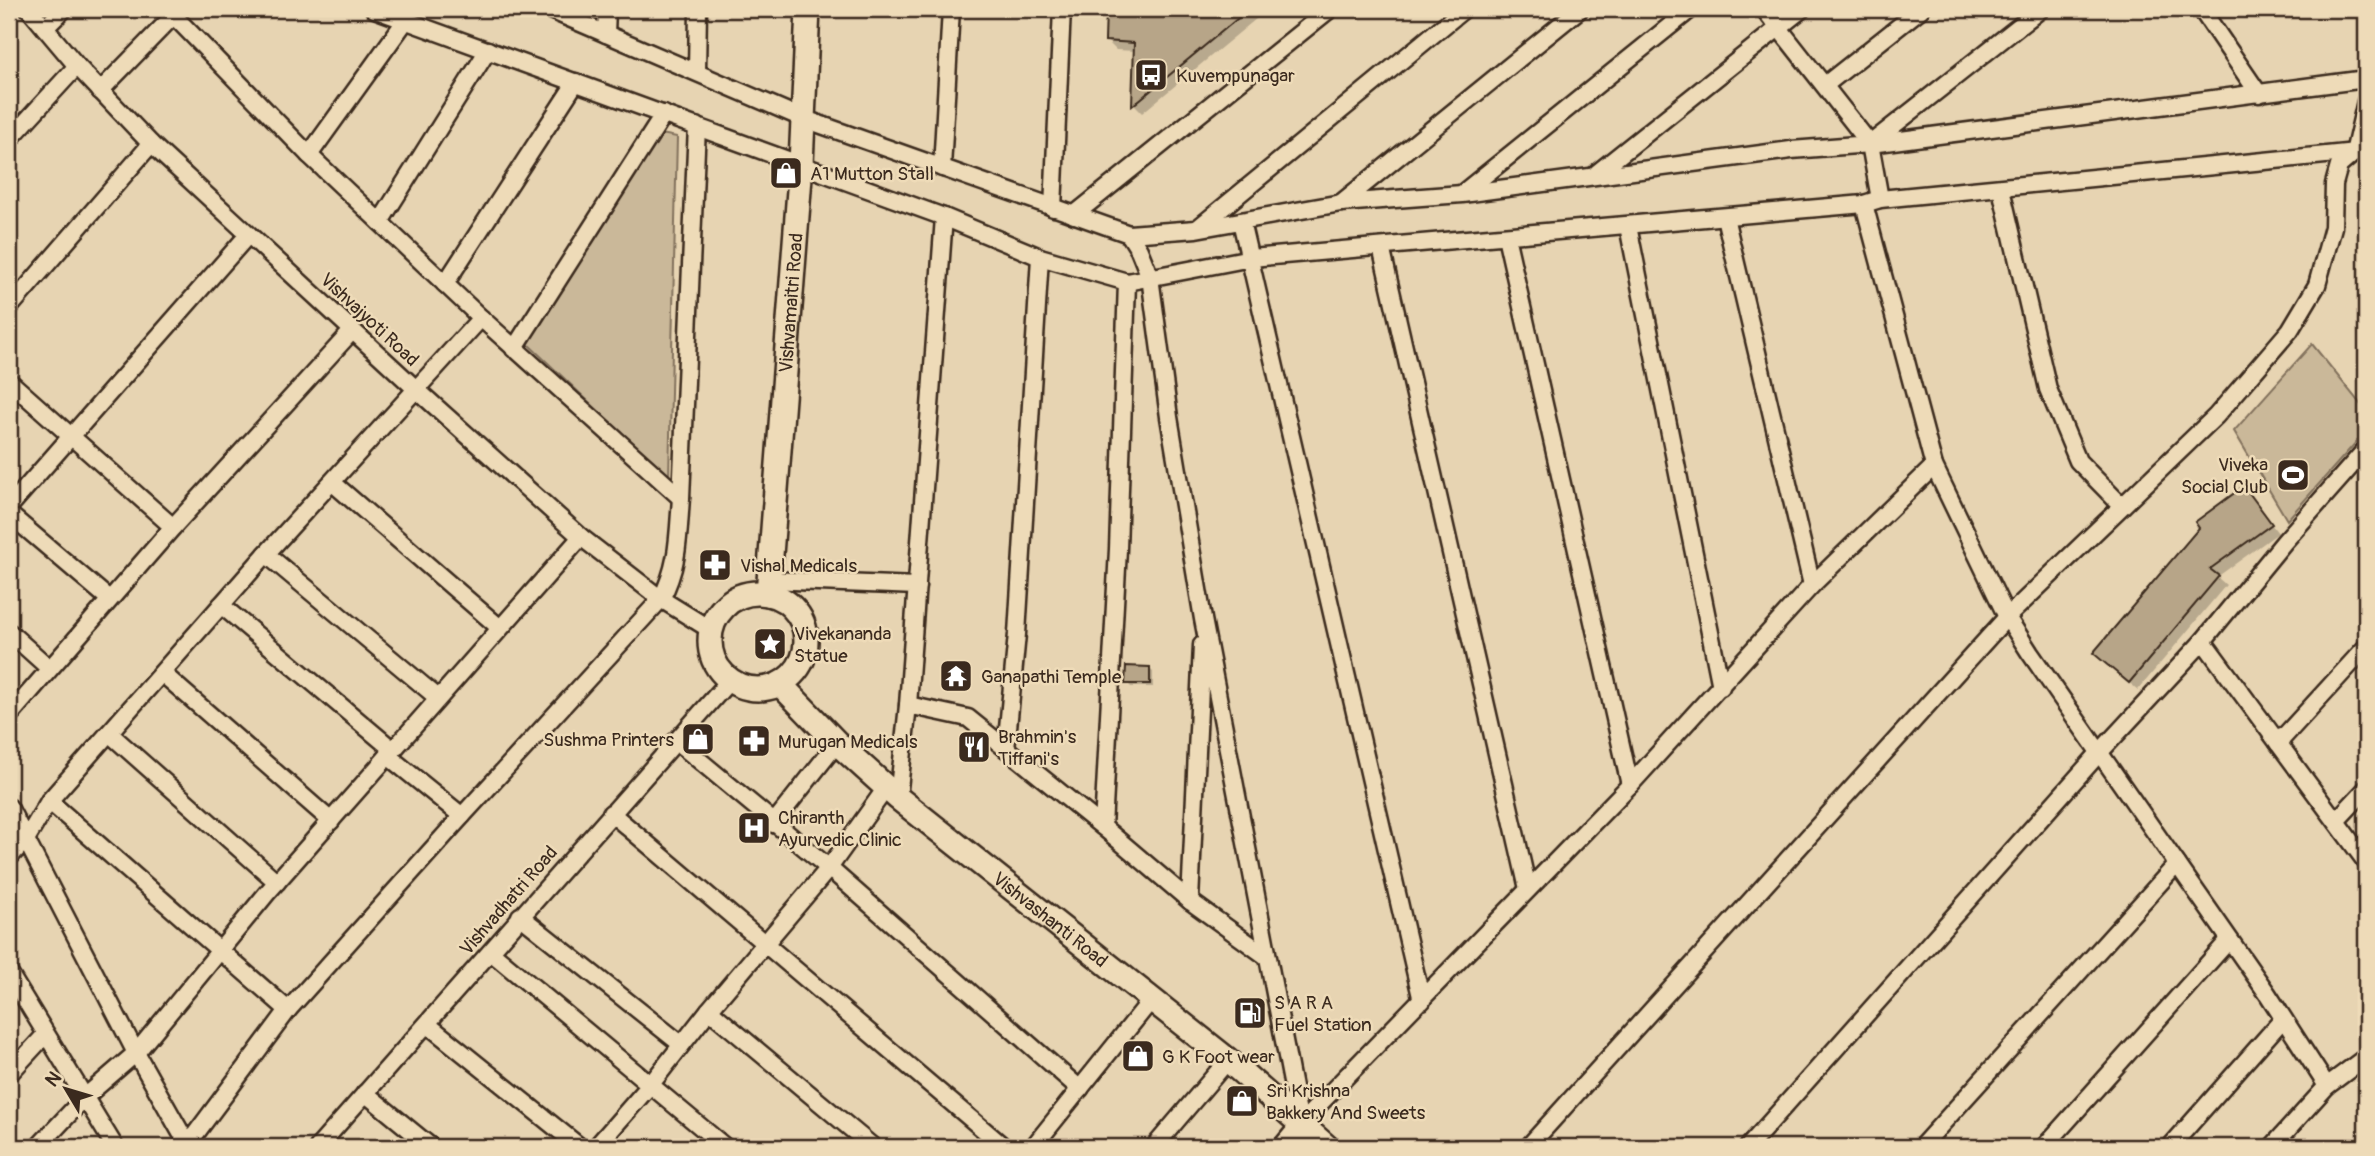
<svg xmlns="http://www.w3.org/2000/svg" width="2375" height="1156" font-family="Pangolin,sans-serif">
  <rect width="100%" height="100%" fill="#e7d4b2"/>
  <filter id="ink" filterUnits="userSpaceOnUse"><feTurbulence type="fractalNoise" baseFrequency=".0143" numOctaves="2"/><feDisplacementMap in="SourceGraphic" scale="14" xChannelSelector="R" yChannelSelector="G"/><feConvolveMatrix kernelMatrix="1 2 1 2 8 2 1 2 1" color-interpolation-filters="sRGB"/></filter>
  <g filter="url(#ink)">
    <!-- green -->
    <g fill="#cab899" stroke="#82715c" stroke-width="2">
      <path d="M 661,134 L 677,137 L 669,478 L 528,344 Z"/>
      <path d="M 2312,344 L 2366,411 L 2366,431 L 2287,520 L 2234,431 Z"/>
    </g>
    <!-- shadow -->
    <g fill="#0003">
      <path d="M 1108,9 L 1268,9 L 1142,113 L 1134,105 L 1135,51 L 1116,50 L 1107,41 Z"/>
      <path d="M 2244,489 L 2278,533 L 2217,577 L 2226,585 L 2138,690 L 2103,661 Z"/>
      <path d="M 1149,668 L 1153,672 L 1153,687 L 1131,687 L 1127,683 Z"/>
    </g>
    <!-- building -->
    <g fill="#b7a588" stroke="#3b2a1e" stroke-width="2">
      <path d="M 1106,9 L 1249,9 L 1132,106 L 1134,43 L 1105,41 Z"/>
      <path d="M 2244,486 L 2272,524 L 2210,569 L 2219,576 L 2129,683 L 2093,653 L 2199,528 L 2195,522 Z"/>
      <path d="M 1126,666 L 1150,667 L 1150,684 L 1125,684 Z"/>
    </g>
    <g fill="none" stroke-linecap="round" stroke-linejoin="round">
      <defs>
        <g id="street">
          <path d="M 29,9 L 77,66 L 151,144 L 417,390 L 581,537 L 661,599 L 711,630"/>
          <path d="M 374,9 L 944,217 L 1040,257 L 1127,282 L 1251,258 L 1864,204 L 1880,199 L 2366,151"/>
          <path d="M 548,9 L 802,118 L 1129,234 L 1196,229 L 1341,203 L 1462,194 L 1791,150 L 1870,144 L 2366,79"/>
          <path d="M 1764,9 L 1870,144 L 2041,9"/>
          <path d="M 2201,9 L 2259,94"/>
          <path d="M 174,16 L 309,155 L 481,318 L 681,498"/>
          <path d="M 45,28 L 64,9"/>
          <path d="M 606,34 L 607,9"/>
          <path d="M 697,72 L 698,9"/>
          <path d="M 1825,85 L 1921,9"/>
          <path d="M 100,91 L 179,10"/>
          <path d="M 9,140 L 77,66"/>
          <path d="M 1870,144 L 1880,199"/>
          <path d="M 309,155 L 406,20"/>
          <path d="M 942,168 L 951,9"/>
          <path d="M 1597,173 L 1802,9"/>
          <path d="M 2001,189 L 2048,389 L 2078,461 L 2122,506"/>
          <path d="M 1464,192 L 1691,9"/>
          <path d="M 1341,203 L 1580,9"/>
          <path d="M 1864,204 L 1934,466 L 2007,617 L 2030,653 L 2267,993 L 2327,1086"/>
          <path d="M 1053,208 L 1062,9"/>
          <path d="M 1074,215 L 1330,9"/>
          <path d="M 1725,217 L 1812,585"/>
          <path d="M 1241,221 L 1422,1001"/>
          <path d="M 380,222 L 488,50"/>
          <path d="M 1628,226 L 1721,687"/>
          <path d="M 1198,228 L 1464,9"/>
          <path d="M 1129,234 L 1139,250 L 1150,277 L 1169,417 L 1203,619 L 1300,1124 L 1300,1147"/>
          <path d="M 1506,236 L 1630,785"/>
          <path d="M 1381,247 L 1528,889"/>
          <path d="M 445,284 L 576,82"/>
          <path d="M 9,308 L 151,144"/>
          <path d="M 514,349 L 664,114"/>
          <path d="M 9,381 L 173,527"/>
          <path d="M 333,483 L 500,628"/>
          <path d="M 9,507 L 248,235"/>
          <path d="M 9,514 L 109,599"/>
          <path d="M 266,554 L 438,698"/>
          <path d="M 769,580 L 917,586"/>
          <path d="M 221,605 L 393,750"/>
          <path d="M 9,632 L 49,668"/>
          <path d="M 2203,641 L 2366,862"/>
          <path d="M 162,673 L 331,821"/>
          <path d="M 908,705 L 968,718 L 1103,827 L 1190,901 L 1266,956"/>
          <path d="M 9,716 L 173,527 L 352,331"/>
          <path d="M 109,733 L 277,882"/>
          <path d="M 676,741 L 829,868 L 1080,1089"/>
          <path d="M 2278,743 L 2366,647"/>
          <path d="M 1006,749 L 1017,634 L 1040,257"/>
          <path d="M 388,756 L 462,816"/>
          <path d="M 898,798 L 908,705 L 944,217"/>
          <path d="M 49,801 L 288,1010"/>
          <path d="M 9,807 L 136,1053 L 189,1147"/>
          <path d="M 611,813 L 1004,1147"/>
          <path d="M 2336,821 L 2366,789"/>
          <path d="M 773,824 L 837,743"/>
          <path d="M 1103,827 L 1118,549 L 1127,282"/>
          <path d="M 9,858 L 27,838 L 49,801 L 266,554 L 481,318"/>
          <path d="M 1190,901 L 1202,645"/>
          <path d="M 520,916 L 681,1044"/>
          <path d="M 491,952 L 725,1147"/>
          <path d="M 9,973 L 115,1147"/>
          <path d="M 709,1010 L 873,1147"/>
          <path d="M 427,1024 L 580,1147"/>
          <path d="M 9,1074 L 45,1035"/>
          <path d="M 365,1093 L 431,1147"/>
          <path d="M 188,1144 L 288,1010 L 462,816 L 661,599 C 679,565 678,536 681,498 L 697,126"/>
          <path d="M 38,1147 L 85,1097 L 136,1053 L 267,893 L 581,537"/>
          <path d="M 318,1147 L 730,680"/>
          <path d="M 596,1147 L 651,1084 L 709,1010 L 829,868 L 886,788"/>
          <path d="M 1033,1147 L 1152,999"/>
          <path d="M 1154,1147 L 1228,1060"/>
          <path d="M 1281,1147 L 1300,1124 L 1630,785 L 1812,585 L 1934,466"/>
          <path d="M 1528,1147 L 2007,617 L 2216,416 L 2290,330 L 2317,285 L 2333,227 L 2334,184 L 2339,166 L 2354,153 L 2366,101"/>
          <path d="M 1748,1147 L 2099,753 L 2203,641 L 2284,542 L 2366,449"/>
          <path d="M 1921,1147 L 2177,864"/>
          <path d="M 2044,1147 L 2229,940"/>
          <path d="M 2170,1147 L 2283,1019"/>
          <path d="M 2272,1147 L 2327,1086 L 2366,1057"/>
        </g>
        <g id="secondary">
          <circle cx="758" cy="641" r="48"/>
          <path id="s1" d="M 768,594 L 801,164 L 808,9"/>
          <path id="s2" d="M 780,684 L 837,743 L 898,798 L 1228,1060 L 1327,1147"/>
        </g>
      </defs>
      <!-- street casing -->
      <use href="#street" stroke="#3b2a1e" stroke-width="21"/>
      <!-- secondary casing -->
      <use href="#secondary" stroke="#3b2a1e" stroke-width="28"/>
      <!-- street -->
      <use href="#street" stroke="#eedbb8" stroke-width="16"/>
      <!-- secondary -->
      <use href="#secondary" stroke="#eedbb8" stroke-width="23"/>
    </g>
  </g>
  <!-- icons -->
  <defs>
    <symbol id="bus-square" viewBox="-11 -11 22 22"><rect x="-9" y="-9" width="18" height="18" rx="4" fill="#3b2a1e" stroke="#eedbb8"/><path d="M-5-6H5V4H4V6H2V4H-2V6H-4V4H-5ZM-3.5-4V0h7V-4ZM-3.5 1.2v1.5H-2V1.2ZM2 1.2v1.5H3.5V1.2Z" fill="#fff"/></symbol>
    <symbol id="shop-square" viewBox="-11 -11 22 22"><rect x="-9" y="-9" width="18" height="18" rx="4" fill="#3b2a1e" stroke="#eedbb8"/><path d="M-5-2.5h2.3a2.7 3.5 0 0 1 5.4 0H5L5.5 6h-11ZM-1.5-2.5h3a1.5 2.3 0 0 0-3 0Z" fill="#fff"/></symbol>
    <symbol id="stadium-square" viewBox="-11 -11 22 22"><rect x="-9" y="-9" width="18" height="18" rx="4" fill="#3b2a1e" stroke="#eedbb8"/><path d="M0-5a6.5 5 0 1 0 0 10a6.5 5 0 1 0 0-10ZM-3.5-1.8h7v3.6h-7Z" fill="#fff"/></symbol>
    <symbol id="pharmacy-square" viewBox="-11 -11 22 22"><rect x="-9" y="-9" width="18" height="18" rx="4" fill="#3b2a1e" stroke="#eedbb8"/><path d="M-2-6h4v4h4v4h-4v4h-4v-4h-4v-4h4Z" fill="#fff"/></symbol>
    <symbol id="sight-square" viewBox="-11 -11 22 22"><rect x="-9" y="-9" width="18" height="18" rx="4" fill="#3b2a1e" stroke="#eedbb8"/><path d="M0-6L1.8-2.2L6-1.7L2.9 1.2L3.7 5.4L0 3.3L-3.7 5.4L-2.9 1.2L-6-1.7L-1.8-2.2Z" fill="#fff"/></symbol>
    <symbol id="temple-square" viewBox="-11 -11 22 22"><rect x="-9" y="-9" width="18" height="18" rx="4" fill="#3b2a1e" stroke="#eedbb8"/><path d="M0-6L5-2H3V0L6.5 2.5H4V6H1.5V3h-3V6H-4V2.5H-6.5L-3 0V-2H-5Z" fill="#fff"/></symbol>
    <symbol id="restaurant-square" viewBox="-11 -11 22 22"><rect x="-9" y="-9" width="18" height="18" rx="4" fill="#3b2a1e" stroke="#eedbb8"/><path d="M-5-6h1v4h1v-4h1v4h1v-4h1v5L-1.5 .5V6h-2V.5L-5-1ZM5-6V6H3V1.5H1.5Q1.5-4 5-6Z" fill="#fff"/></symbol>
    <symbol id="hospital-square" viewBox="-11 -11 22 22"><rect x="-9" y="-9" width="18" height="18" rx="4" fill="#3b2a1e" stroke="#eedbb8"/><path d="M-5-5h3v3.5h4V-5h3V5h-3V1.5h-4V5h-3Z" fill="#fff"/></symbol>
    <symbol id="fuel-square" viewBox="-11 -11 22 22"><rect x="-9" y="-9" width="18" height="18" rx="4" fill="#3b2a1e" stroke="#eedbb8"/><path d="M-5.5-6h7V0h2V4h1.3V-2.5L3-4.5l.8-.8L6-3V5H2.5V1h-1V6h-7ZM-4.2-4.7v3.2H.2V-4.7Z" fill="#fff"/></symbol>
  </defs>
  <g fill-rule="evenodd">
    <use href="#bus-square" x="1132" y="56" width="38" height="38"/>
    <use href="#shop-square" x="767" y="154" width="38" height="38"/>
    <use href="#stadium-square" x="2274" y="456" width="38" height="38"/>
    <use href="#pharmacy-square" x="696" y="546" width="38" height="38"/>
    <use href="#sight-square" x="751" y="625" width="38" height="38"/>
    <use href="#temple-square" x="937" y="657" width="38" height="38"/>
    <use href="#shop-square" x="679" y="720" width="38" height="38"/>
    <use href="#pharmacy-square" x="735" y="722" width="38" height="38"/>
    <use href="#restaurant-square" x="955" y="728" width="38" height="38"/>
    <use href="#hospital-square" x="735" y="809" width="38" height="38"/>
    <use href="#fuel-square" x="1231" y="994" width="38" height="38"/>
    <use href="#shop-square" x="1119" y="1037" width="38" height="38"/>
    <use href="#shop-square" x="1223" y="1082" width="38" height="38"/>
  </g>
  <g text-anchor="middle" stroke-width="5" stroke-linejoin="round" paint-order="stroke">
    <!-- poi labels -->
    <g font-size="19" fill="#3b2a1e" stroke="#eedbb8" text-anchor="start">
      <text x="1176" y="82">Kuvempunagar</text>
      <text x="810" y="180">A1 Mutton Stall</text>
      <text x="2268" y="471" text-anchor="end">Viveka<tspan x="2268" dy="22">Social Club</tspan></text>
      <text x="740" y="572">Vishal Medicals</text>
      <text x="794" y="640">Vivekananda<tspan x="794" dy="22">Statue</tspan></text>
      <text x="981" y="683">Ganapathi Temple</text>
      <text x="998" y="743">Brahmin's<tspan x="998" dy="22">Tiffani's</tspan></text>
      <text x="674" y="746" text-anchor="end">Sushma Printers</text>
      <text x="778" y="748">Murugan Medicals</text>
      <text x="778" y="824">Chiranth<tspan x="778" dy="22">Ayurvedic Clinic</tspan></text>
      <text x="1274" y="1009">S A R A<tspan x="1274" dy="22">Fuel Station</tspan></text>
      <text x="1162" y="1063">G K Foot wear</text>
      <text x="1266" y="1097">Sri Krishna<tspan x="1266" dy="22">Bakkery And Sweets</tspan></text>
    </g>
    <!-- street labels -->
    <g font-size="19" fill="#3b2a1e" stroke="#eedbb8">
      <text dy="7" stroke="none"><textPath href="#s1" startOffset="292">Vishvamaitri Road</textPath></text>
      <text transform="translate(370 319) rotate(43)" y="7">Vishvajyoti Road</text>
      <text transform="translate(508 900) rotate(-49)" y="7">Vishvadhatri Road</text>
      <text dy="7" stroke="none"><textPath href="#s2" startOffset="359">Vishvashanti Road</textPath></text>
    </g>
  </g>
  <!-- margin -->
  <rect width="2375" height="1156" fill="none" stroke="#eedbb8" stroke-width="35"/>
  <rect x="18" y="18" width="2340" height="1121" fill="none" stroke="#3b2a1e" stroke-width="2.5" filter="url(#ink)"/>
  <!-- north arrow -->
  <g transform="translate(66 1089) rotate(308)" stroke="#eedbb8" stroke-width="5" paint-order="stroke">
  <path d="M0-5L12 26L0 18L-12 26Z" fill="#3b2a1e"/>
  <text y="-10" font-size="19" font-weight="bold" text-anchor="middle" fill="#3b2a1e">N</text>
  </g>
</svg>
